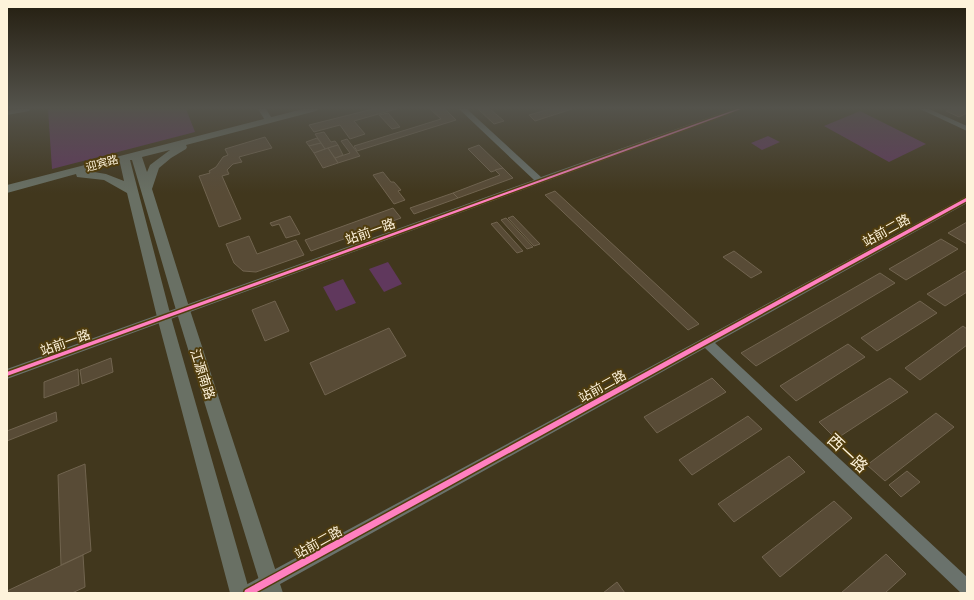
<svg xmlns="http://www.w3.org/2000/svg" width="974" height="600" font-family="Spectral,'Noto Sans SC',serif">
  <rect width="100%" height="100%" fill="#41371d"/>
  <!-- green -->
  <g fill="#60385d">
    <path d="M 48,109 L 186,109 L 195,132 L 52,169 Z"/>
    <path d="M 860,111 L 926,144 L 889,162 L 824,126 Z"/>
    <path d="M 768,136 L 780,142 L 762,150 L 751,143 Z"/>
    <path d="M 388,262 L 402,284 L 384,292 L 369,269 Z"/>
    <path d="M 343,279 L 356,303 L 336,311 L 323,287 Z"/>
  </g>
  <!-- building -->
  <g fill="#584b36" stroke="#71644f">
    <path d="M 373,109 L 396,109 L 354,121 L 365,134 L 350,139 L 340,125 L 314,132 L 309,125 Z"/>
    <path d="M 430,109 L 445,109 L 456,120 L 357,151 L 354,146 L 441,119 Z"/>
    <path d="M 478,109 L 490,109 L 504,121 L 494,124 Z"/>
    <path d="M 550,109 L 572,109 L 535,121 L 529,115 Z"/>
    <path d="M 951,109 L 967,109 L 967,113 L 959,117 L 946,111 Z"/>
    <path d="M 388,113 L 400,127 L 392,129 L 379,115 Z"/>
    <path d="M 324,132 L 331,142 L 335,141 L 338,145 L 325,149 L 315,134 Z"/>
    <path d="M 265,137 L 272,148 L 239,157 L 242,162 L 233,164 L 227,170 L 229,174 L 222,176 L 241,219 L 219,227 L 199,176 L 210,173 L 209,171 L 216,167 L 223,157 L 228,155 L 225,149 Z"/>
    <path d="M 317,138 L 321,143 L 309,146 L 306,142 Z"/>
    <path d="M 347,139 L 360,156 L 338,163 L 335,158 L 350,153 L 341,141 Z"/>
    <path d="M 321,143 L 325,149 L 314,153 L 309,146 Z"/>
    <path d="M 338,145 L 343,155 L 335,158 L 328,148 Z"/>
    <path d="M 479,145 L 503,168 L 491,172 L 468,149 Z"/>
    <path d="M 328,148 L 338,163 L 323,168 L 314,153 Z"/>
    <path d="M 503,168 L 513,178 L 458,198 L 453,193 L 500,175 L 495,170 Z"/>
    <path d="M 383,172 L 391,182 L 394,182 L 401,190 L 398,191 L 405,200 L 394,204 L 373,175 Z"/>
    <path d="M 555,191 L 699,324 L 688,330 L 545,195 Z"/>
    <path d="M 453,193 L 458,198 L 414,214 L 410,208 Z"/>
    <path d="M 393,208 L 401,218 L 311,251 L 305,240 Z"/>
    <path d="M 290,216 L 300,234 L 286,238 L 279,224 L 272,226 L 270,223 Z"/>
    <path d="M 513,216 L 540,244 L 534,246 L 508,218 Z"/>
    <path d="M 506,218 L 533,247 L 527,249 L 501,220 Z"/>
    <path d="M 497,222 L 523,251 L 517,253 L 491,224 Z"/>
    <path d="M 967,222 L 967,244 L 948,233 Z"/>
    <path d="M 249,236 L 257,254 L 296,240 L 304,255 L 256,272 L 243,271 L 234,263 L 226,244 Z"/>
    <path d="M 941,239 L 958,249 L 906,280 L 889,269 Z"/>
    <path d="M 734,251 L 762,272 L 751,278 L 723,257 Z"/>
    <path d="M 967,270 L 967,292 L 945,306 L 927,294 Z"/>
    <path d="M 880,273 L 895,283 L 756,366 L 741,353 Z"/>
    <path d="M 275,301 L 289,331 L 265,341 L 252,310 Z"/>
    <path d="M 920,301 L 937,313 L 877,351 L 861,338 Z"/>
    <path d="M 963,326 L 967,329 L 967,345 L 920,380 L 905,368 Z"/>
    <path d="M 389,328 L 406,356 L 325,395 L 310,363 Z"/>
    <path d="M 848,344 L 865,357 L 796,401 L 780,386 Z"/>
    <path d="M 111,358 L 113,372 L 82,384 L 80,370 Z"/>
    <path d="M 78,369 L 79,385 L 44,398 L 44,382 Z"/>
    <path d="M 712,378 L 726,392 L 657,433 L 644,417 Z"/>
    <path d="M 890,378 L 908,392 L 836,439 L 819,422 Z"/>
    <path d="M 56,412 L 57,421 L 7,441 L 7,431 Z"/>
    <path d="M 936,413 L 954,427 L 885,481 L 867,465 Z"/>
    <path d="M 748,416 L 762,429 L 692,475 L 679,460 Z"/>
    <path d="M 789,456 L 805,472 L 734,522 L 718,504 Z"/>
    <path d="M 85,464 L 91,551 L 61,565 L 58,475 Z"/>
    <path d="M 907,471 L 920,482 L 901,497 L 889,485 Z"/>
    <path d="M 834,501 L 852,518 L 780,577 L 762,557 Z"/>
    <path d="M 886,554 L 906,574 L 885,593 L 841,593 Z"/>
    <path d="M 83,555 L 85,587 L 72,593 L 7,593 L 7,591 Z"/>
    <path d="M 617,582 L 625,593 L 603,593 Z"/>
  </g>
  <g fill="none" stroke-linecap="round" stroke-linejoin="round">
    <!-- minor -->
    <g fill="#6a726c" fill-rule="evenodd">
      <path d="M 17,109 L 30,109 L 29,111 L 7,115 L 7,111 Z"/>
      <path d="M 258,109 L 266,109 L 273,120 L 272,122 L 266,122 Z"/>
      <path d="M 459,109 L 467,109 L 541,177 L 733,109 L 743,109 L 7,379 L 7,369 L 534,180 Z"/>
      <path d="M 920,109 L 929,109 L 967,126 L 967,131 Z"/>
      <path d="M 967,196 L 967,203 L 715,343 L 967,577 L 967,593 L 961,593 L 705,348 L 264,593 L 240,593 L 242,587 Z"/>
    </g>
    <!-- major -->
    <path fill="#697064" fill-rule="evenodd" d="M 303,109 L 318,109 L 316,111 L 186,145 L 187,147 L 186,149 L 171,158 L 159,168 L 152,189 L 190,310 L 283,593 L 263,593 L 176,310 L 132,160 L 130,160 L 171,317 L 250,593 L 230,593 L 157,317 L 127,193 L 104,180 L 77,177 L 76,174 L 7,193 L 7,185 ZM 170,150 L 150,165 L 147,172 L 142,157 ZM 120,163 L 124,181 L 106,174 L 88,171 Z"/>
    <defs>
      <g id="cycleway">
        <path d="M 737,109 L 741,109 L 7,376 L 7,372 Z"/>
        <path d="M 966,198 L 967,198 L 967,201 L 255,593 L 244,593 L 245,590 Z"/>
      </g>
    </defs>
    <!-- cycleway casing -->
    <use href="#cycleway" stroke="#503d0e" stroke-width="3"/>
    <!-- cycleway -->
    <use href="#cycleway" fill="#ff80c0" fill-rule="evenodd"/>
  </g>
  <!-- sky -->
  <linearGradient id="sky" x2="0" y2="1"><stop stop-color="#241e10"/><stop offset="0.56" stop-color="#54534c"/><stop offset="1" stop-color="#54534c" stop-opacity="0"/></linearGradient>
  <rect width="974" height="193" fill="url(#sky)"/>
  <g text-anchor="middle" stroke-width="4" stroke-linejoin="round" paint-order="stroke">
    <!-- far-street labels -->
    <g font-size="11" fill="#fef3db" stroke="#503d0e">
      <text transform="translate(102 163) rotate(-15)" y="4">迎宾路</text>
    </g>
    <!-- street labels -->
    <g font-size="13" fill="#fef3db" stroke="#503d0e">
      <text transform="translate(886 230) rotate(-29)" y="5">站前二路</text>
      <text transform="translate(370 231) rotate(-20)" y="5">站前一路</text>
      <text transform="translate(65 342) rotate(-20)" y="5">站前一路</text>
      <text transform="translate(203 374) rotate(72)" y="5">江源南路</text>
      <text transform="translate(602 386) rotate(-29)" y="5">站前二路</text>
      <text transform="translate(318 542) rotate(-29)" y="5">站前二路</text>
    </g>
    <!-- near-street labels -->
    <g font-size="16" fill="#fef3db" stroke="#503d0e">
      <text transform="translate(848 453) rotate(43)" y="6">西一路</text>
    </g>
  </g>
  <!-- border -->
  <rect width="974" height="600" fill="none" stroke="#fef3db" stroke-width="16"/>
</svg>
